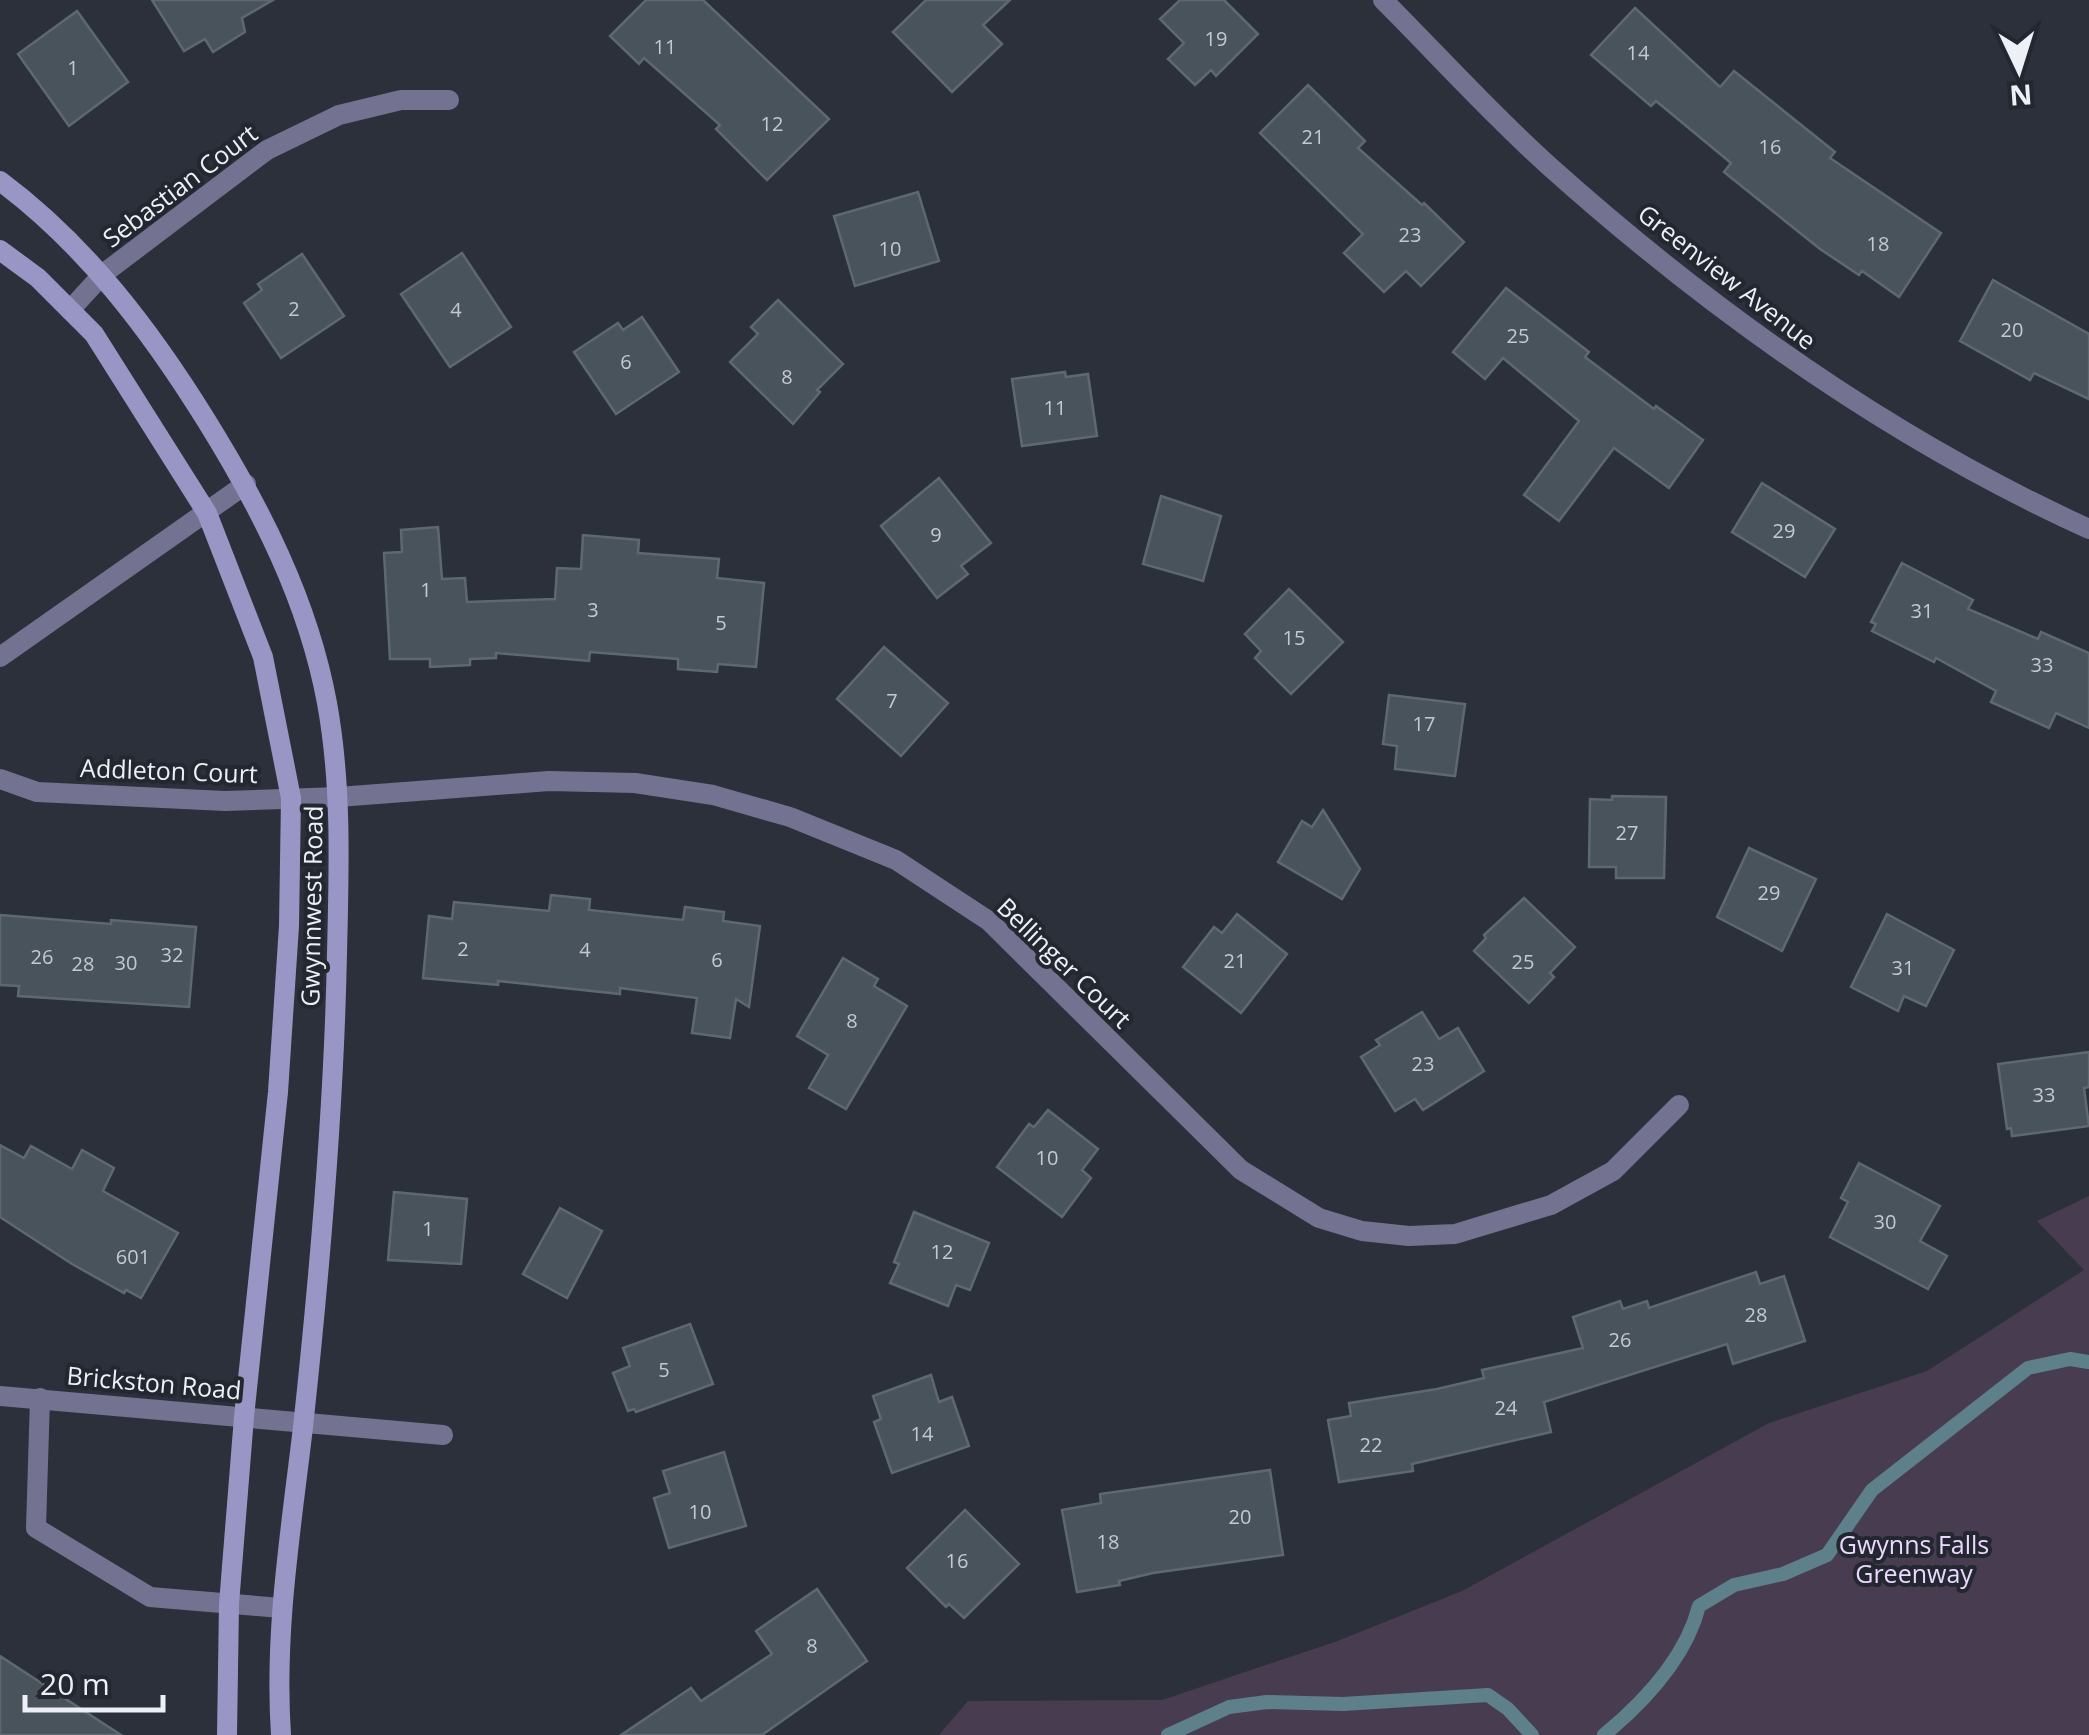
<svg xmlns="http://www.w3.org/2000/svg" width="2089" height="1735" font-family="'Open Sans',sans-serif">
  <rect width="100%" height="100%" fill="#2b303a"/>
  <!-- green -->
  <path fill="#483d50" d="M 2089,1196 L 2089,1735 L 939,1735 L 968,1701 L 1162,1700 L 1335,1642 L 1462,1591 L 1769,1423 L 1927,1371 L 2084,1270 L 2037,1221 Z"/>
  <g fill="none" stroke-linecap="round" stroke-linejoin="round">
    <!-- stream -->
    <g stroke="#5e808b" stroke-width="14">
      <path d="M 1168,1735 L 1229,1707 L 1267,1702 L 1343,1704 L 1488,1695 L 1508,1709 L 1532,1735"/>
      <path d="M 1604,1735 C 1644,1702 1686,1657 1699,1606 L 1734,1585 L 1783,1574 L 1827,1555 L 1872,1490 L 2028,1368 L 2070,1359 L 2089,1362"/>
    </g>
  </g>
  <!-- building -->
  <g fill="#49535c" stroke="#5d6870" stroke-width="2.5">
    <path d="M 152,0 L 273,0 L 242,18 L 245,32 L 213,52 L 205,39 L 184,51 Z"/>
    <path d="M 646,0 L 703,0 L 829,119 L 767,180 L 716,129 L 720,125 L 644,58 L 639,64 L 610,36 Z"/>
    <path d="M 926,0 L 1010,0 L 983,25 L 1002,44 L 952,92 L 893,32 Z"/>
    <path d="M 1180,0 L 1224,0 L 1258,34 L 1216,76 L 1211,70 L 1195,85 L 1168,59 L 1184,43 L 1160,19 Z"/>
    <path d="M 1635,8 L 1720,87 L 1734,71 L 1835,152 L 1830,158 L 1941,233 L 1899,297 L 1862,271 L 1859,275 L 1820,249 L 1724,172 L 1731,163 L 1656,101 L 1651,106 L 1591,55 Z"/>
    <path d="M 77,11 L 128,82 L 69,126 L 18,54 Z"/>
    <path d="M 1308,85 L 1365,141 L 1358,148 L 1422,205 L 1424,203 L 1464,242 L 1421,286 L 1406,271 L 1384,292 L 1344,253 L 1363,234 L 1260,133 Z"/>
    <path d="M 918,192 L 939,261 L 855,286 L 834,216 Z"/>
    <path d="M 462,253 L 511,327 L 450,367 L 401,294 Z"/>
    <path d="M 302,254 L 344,316 L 281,358 L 244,303 L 262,290 L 258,284 Z"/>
    <path d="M 1993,280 L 2089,334 L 2089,399 L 2034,373 L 2030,380 L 1960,341 Z"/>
    <path d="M 1506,288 L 1589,352 L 1585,357 L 1654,409 L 1656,406 L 1703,440 L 1669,488 L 1614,448 L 1559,521 L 1524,495 L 1579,421 L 1503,358 L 1485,379 L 1453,352 Z"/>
    <path d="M 778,300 L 843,364 L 817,390 L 820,392 L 793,424 L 730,362 L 758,334 L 751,327 Z"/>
    <path d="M 642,317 L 679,372 L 616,414 L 574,352 L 618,323 L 623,330 Z"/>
    <path d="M 1065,372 L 1066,377 L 1088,374 L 1097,436 L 1022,446 L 1012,379 Z"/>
    <path d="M 939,478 L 991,543 L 961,566 L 968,574 L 937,598 L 881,526 Z"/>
    <path d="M 1762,483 L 1835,529 L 1805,577 L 1732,532 Z"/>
    <path d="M 1161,496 L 1221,516 L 1203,581 L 1143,564 Z"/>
    <path d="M 438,527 L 442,579 L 465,578 L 467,602 L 555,599 L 557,568 L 581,569 L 583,535 L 639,540 L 638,553 L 719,559 L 717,578 L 764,583 L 756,667 L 718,664 L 717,672 L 678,669 L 678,659 L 590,652 L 589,661 L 496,653 L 496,658 L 470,659 L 470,665 L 430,667 L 430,659 L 390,659 L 384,553 L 402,552 L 401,530 Z"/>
    <path d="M 1902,563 L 1973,600 L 1968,609 L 2038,639 L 2041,632 L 2089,653 L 2089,728 L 2056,713 L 2049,728 L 1991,702 L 1996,691 L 1936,658 L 1934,662 L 1872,631 L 1876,624 L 1871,622 Z"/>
    <path d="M 1289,589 L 1343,642 L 1291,694 L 1255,658 L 1261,651 L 1245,634 Z"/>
    <path d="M 884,647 L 948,703 L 901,756 L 837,699 Z"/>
    <path d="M 1389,695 L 1465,704 L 1455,776 L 1395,769 L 1397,746 L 1383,744 Z"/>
    <path d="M 1612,796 L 1666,797 L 1664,878 L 1616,878 L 1616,867 L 1589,867 L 1590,799 L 1612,800 Z"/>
    <path d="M 1323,810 L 1360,869 L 1342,899 L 1278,862 L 1302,821 L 1312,827 Z"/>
    <path d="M 1749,848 L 1816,879 L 1782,951 L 1717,917 Z"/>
    <path d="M 551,895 L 590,899 L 589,910 L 683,920 L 685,907 L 724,912 L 723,921 L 760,926 L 749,1007 L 736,999 L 730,1038 L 692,1033 L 697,998 L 620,988 L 620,994 L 498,981 L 498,985 L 423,978 L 429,916 L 452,919 L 454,902 L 549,911 Z"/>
    <path d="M 1524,898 L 1575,947 L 1550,973 L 1554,977 L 1529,1003 L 1474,951 L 1486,938 L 1484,935 Z"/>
    <path d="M 1237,914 L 1287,954 L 1241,1013 L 1183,967 L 1214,927 L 1222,933 Z"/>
    <path d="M 1887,914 L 1954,950 L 1926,1006 L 1904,996 L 1898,1011 L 1851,987 Z"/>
    <path d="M 0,915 L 111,924 L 111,920 L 196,927 L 189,1007 L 18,996 L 19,986 L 0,985 Z"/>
    <path d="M 843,958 L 878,979 L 874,986 L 907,1006 L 846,1109 L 809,1088 L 828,1055 L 797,1036 Z"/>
    <path d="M 1422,1012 L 1439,1039 L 1458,1028 L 1484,1071 L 1423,1110 L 1415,1099 L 1395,1111 L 1361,1057 L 1380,1045 L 1376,1040 Z"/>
    <path d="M 2089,1052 L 2089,1087 L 2084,1088 L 2089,1126 L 2012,1136 L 2011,1128 L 2007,1129 L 1998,1064 Z"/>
    <path d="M 1048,1110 L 1098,1149 L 1082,1170 L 1091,1178 L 1062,1217 L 997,1167 L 1029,1124 L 1034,1127 Z"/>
    <path d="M 0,1145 L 24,1158 L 31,1146 L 72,1169 L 82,1150 L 114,1168 L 103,1191 L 178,1233 L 141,1298 L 126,1290 L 124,1293 L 72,1264 L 0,1217 Z"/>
    <path d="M 1859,1163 L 1940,1206 L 1920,1241 L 1947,1256 L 1928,1289 L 1830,1237 L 1848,1202 L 1841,1198 Z"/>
    <path d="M 394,1192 L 467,1199 L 461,1264 L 388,1260 Z"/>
    <path d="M 560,1208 L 602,1231 L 567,1298 L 523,1274 Z"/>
    <path d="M 914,1212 L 989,1243 L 970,1290 L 956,1285 L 948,1306 L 890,1283 L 899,1264 L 894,1262 Z"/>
    <path d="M 1756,1272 L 1760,1284 L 1784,1276 L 1805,1341 L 1733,1364 L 1727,1344 L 1544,1402 L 1551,1432 L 1412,1464 L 1413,1471 L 1339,1482 L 1328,1420 L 1351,1416 L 1349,1403 L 1437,1389 L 1484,1378 L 1482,1370 L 1583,1348 L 1573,1317 L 1620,1301 L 1623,1309 L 1647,1301 L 1649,1308 Z"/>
    <path d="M 690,1324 L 713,1384 L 636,1412 L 634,1409 L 628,1411 L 613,1373 L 630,1366 L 623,1348 Z"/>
    <path d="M 931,1375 L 939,1402 L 952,1397 L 969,1446 L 892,1473 L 874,1422 L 881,1419 L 873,1396 Z"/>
    <path d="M 724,1452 L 746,1526 L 669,1548 L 654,1498 L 670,1493 L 663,1471 Z"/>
    <path d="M 1270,1470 L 1283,1555 L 1153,1573 L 1119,1581 L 1120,1585 L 1077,1592 L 1062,1510 L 1101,1503 L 1100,1494 Z"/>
    <path d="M 965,1510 L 1019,1564 L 964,1618 L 949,1604 L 946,1607 L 907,1568 Z"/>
    <path d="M 817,1589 L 867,1661 L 762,1735 L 621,1735 L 691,1688 L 701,1701 L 772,1654 L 756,1631 Z"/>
    <path d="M 0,1656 L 121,1735 L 0,1735 Z"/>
  </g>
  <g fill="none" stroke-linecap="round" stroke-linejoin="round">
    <!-- street -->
    <g stroke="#737290" stroke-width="20">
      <path d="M 1383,0 C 1438,55 1491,114 1549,166 C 1711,311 1891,439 2089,529"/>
      <path d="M 70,310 L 103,274 L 267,150 L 339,115 L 401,100 L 449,100"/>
      <path d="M 0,657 L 246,484"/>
      <path d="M 0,779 L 37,792 L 225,801 L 338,797 L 549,781 L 635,783 L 713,795 L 790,817 L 896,860 L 989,921 L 1241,1170 L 1319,1218 L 1362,1231 L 1409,1236 L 1455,1234 L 1551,1205 L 1613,1171 L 1679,1105"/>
      <path d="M 0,1396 L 443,1435"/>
      <path d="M 40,1398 L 36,1528 L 150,1597 L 281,1608"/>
    </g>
    <!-- secondary -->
    <g stroke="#9996c6" stroke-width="20">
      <path d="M 0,181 C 86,245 150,330 206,420 C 260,507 308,600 327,703 C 342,785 339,869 337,953 C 334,1111 320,1270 303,1427 C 291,1530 274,1631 281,1735"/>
      <path d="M 0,250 L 38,278 L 94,334 L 207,513 L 263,657 L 291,798 L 289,926 L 278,1092 L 244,1417 L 229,1604 L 227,1735"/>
    </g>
  </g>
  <g text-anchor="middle" stroke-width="8" stroke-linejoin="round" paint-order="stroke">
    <!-- number labels -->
    <g font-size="20" fill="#c4c9d0">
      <text x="1216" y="46">19</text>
      <text x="665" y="54">11</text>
      <text x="1638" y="60">14</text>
      <text x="73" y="75">1</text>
      <text x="772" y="131">12</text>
      <text x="1313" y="144">21</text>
      <text x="1770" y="154">16</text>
      <text x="1410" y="242">23</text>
      <text x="1878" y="251">18</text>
      <text x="890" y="256">10</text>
      <text x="294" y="316">2</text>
      <text x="456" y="317">4</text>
      <text x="2012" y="337">20</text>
      <text x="1518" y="343">25</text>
      <text x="626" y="369">6</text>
      <text x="787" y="384">8</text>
      <text x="1055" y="415">11</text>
      <text x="1784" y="538">29</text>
      <text x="936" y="542">9</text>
      <text x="426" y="597">1</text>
      <text x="593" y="617">3</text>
      <text x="1922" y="618">31</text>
      <text x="721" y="630">5</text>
      <text x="1294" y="645">15</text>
      <text x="2042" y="672">33</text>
      <text x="892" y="708">7</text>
      <text x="1424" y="731">17</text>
      <text x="1627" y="840">27</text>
      <text x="1769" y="900">29</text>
      <text x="463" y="956">2</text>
      <text x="585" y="957">4</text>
      <text x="172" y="962">32</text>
      <text x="42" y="964">26</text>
      <text x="717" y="967">6</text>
      <text x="1235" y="968">21</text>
      <text x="1523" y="969">25</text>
      <text x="126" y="970">30</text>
      <text x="83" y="971">28</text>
      <text x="1903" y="975">31</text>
      <text x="852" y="1028">8</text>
      <text x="1423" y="1071">23</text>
      <text x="2044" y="1102">33</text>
      <text x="1047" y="1165">10</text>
      <text x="1885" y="1229">30</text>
      <text x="428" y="1236">1</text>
      <text x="942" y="1259">12</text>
      <text x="133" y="1264">601</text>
      <text x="1756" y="1322">28</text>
      <text x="1620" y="1347">26</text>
      <text x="664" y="1377">5</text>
      <text x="1506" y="1415">24</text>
      <text x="922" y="1441">14</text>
      <text x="1371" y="1452">22</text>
      <text x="700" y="1519">10</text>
      <text x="1240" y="1524">20</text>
      <text x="1108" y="1549">18</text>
      <text x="957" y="1568">16</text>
      <text x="812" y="1653">8</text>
    </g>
    <!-- street labels -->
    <g font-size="25" fill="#edf0f7" stroke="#222730">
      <text transform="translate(180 186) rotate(-37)" y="9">Sebastian Court</text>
      <text transform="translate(1727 277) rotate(38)" y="9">Greenview Avenue</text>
      <text transform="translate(169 771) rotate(2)" y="9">Addleton Court</text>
      <text transform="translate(312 906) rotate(-89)" y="9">Gwynnwest Road</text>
      <text transform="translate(1064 963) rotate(44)" y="9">Bellinger Court</text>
      <text transform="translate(154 1383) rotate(5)" y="9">Brickston Road</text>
    </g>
    <!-- park labels -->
    <g font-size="25" fill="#ecd7fe" stroke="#222730">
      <text x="1914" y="1554">Gwynns Falls<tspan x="1914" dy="29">Greenway</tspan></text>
    </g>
  </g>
  <!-- north arrow -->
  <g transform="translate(2019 70) rotate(176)" stroke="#222730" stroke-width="8" paint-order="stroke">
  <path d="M0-8L18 38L0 25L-18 38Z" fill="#edf0f7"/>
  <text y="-15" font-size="28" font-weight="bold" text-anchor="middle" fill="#edf0f7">N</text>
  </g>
  <!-- scale -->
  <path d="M25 1695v15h138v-15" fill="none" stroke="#edf0f7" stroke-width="5"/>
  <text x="40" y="1695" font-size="30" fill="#edf0f7" stroke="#222730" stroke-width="8" paint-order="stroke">20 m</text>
</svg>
